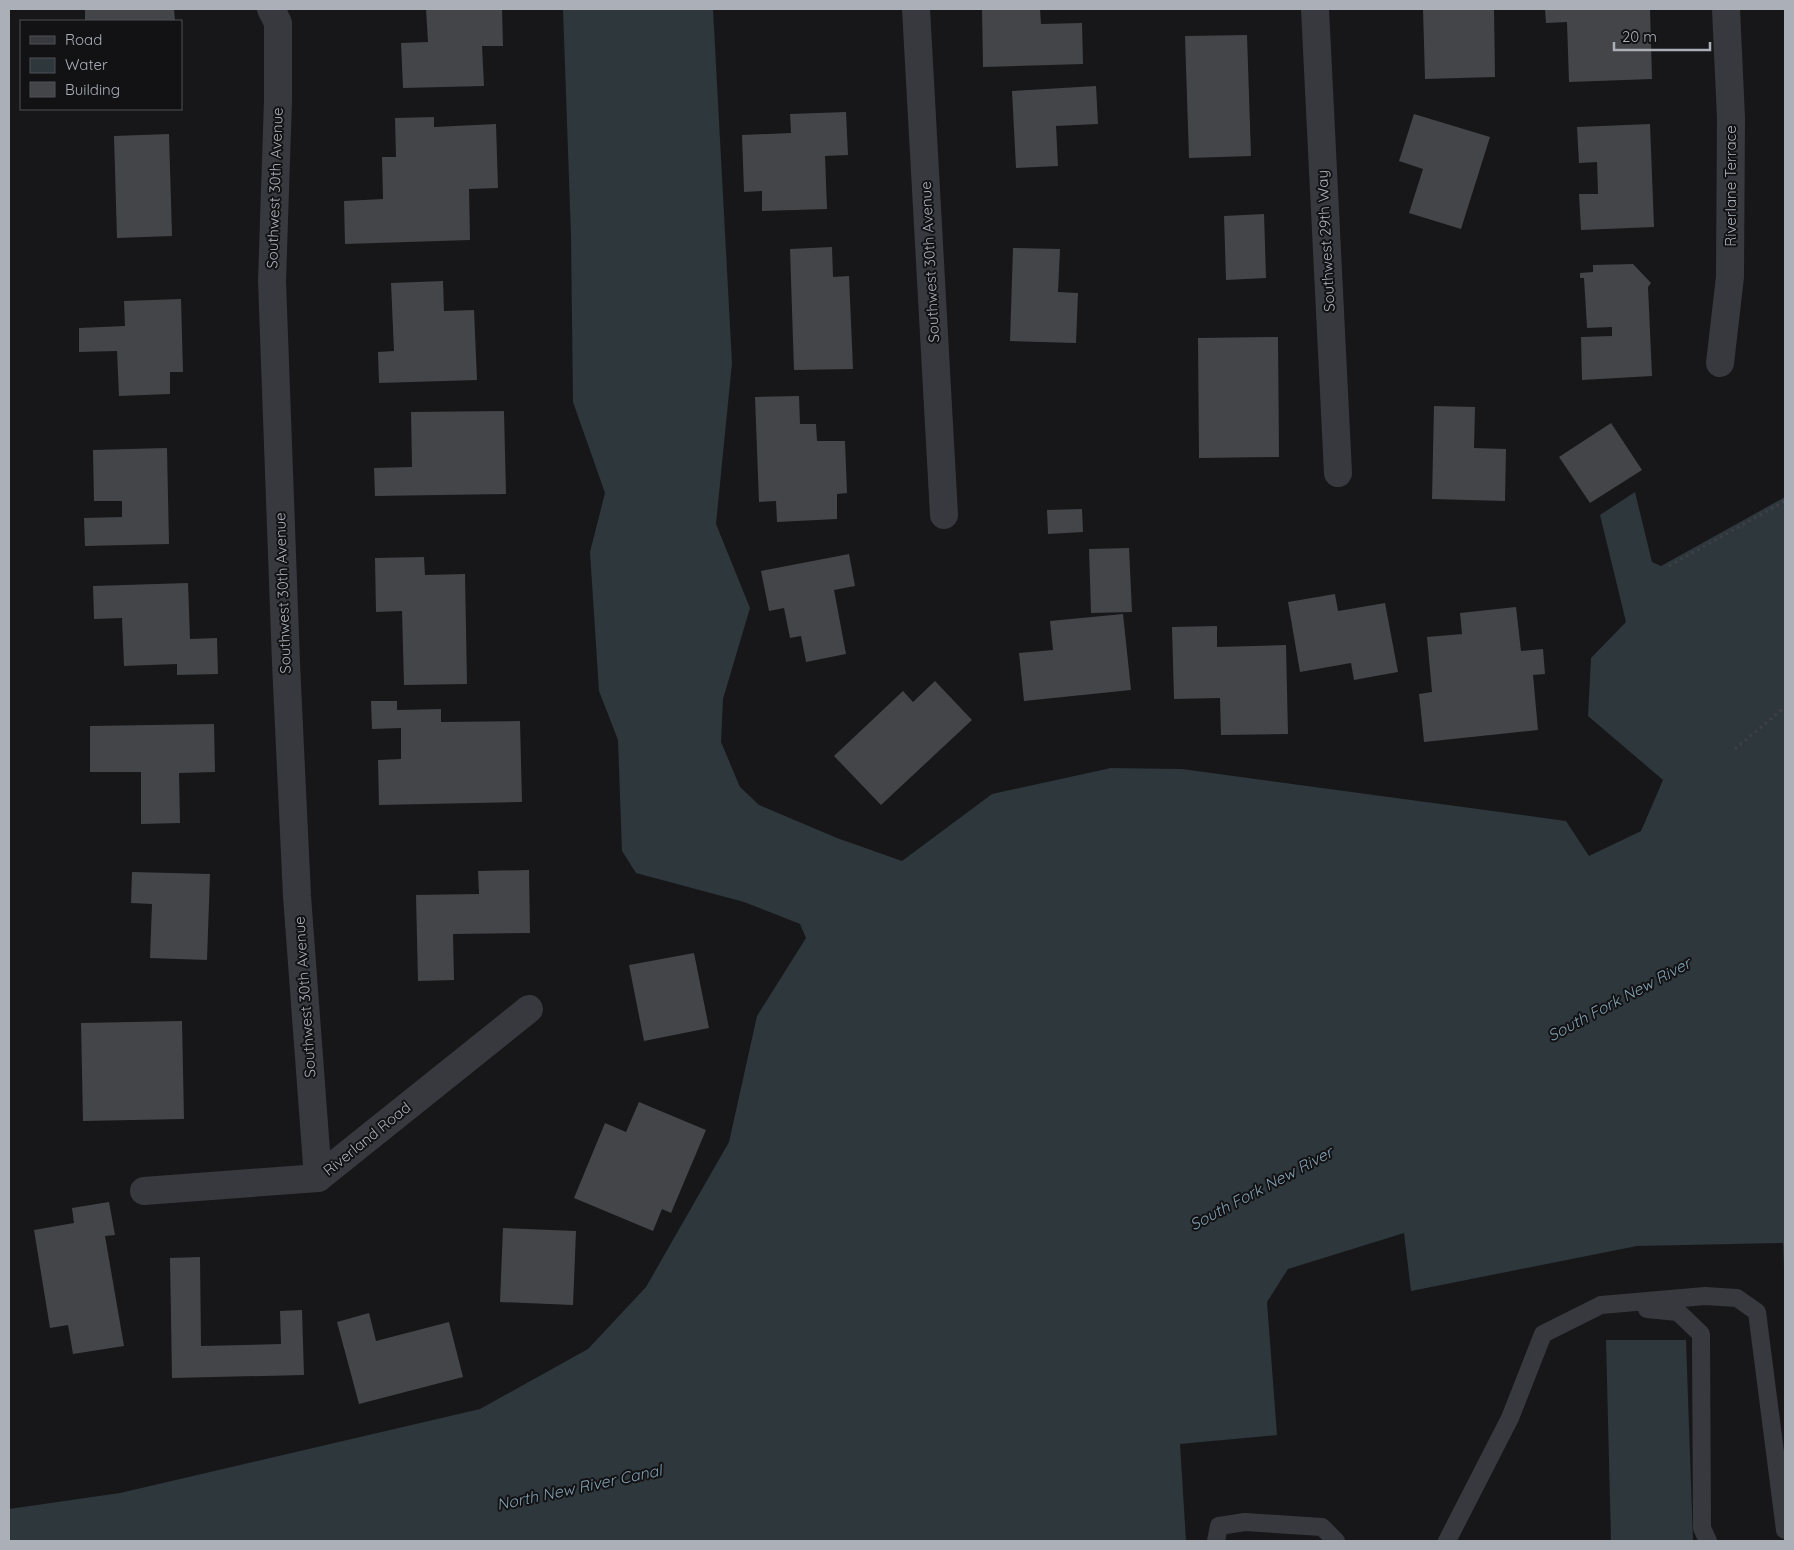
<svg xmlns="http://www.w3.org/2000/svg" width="1794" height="1550" font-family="Quicksand,sans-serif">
  <rect width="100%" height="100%" fill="#171719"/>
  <!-- water -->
  <g fill="#2d373c">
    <path d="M 563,9 L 713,9 L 732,363 L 716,524 L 750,608 L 723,699 L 721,742 L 740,787 L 759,805 L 837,838 L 902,861 L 992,794 L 1111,768 L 1182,769 L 1566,821 L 1589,856 L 1641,831 L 1663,780 L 1588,716 L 1591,658 L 1626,622 L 1600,515 L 1635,492 L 1652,562 L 1661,566 L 1785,497 L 1785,1296 L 1783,1243 L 1637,1246 L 1411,1291 L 1404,1233 L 1288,1269 L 1267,1302 L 1277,1435 L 1180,1444 L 1186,1541 L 9,1541 L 9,1509 L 120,1493 L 480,1409 L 588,1349 L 646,1287 L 729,1142 L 757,1016 L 806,938 L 800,924 L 744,902 L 636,873 L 622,851 L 618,740 L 599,691 L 590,552 L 605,493 L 573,402 L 571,236 Z"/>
    <path d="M 1606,1340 L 1686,1340 L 1693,1541 L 1611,1541 Z"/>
  </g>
  <!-- building -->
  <g fill="#444549">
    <path d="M 85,9 L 174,9 L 175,21 L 85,21 Z"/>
    <path d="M 426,9 L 502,9 L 503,46 L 482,46 L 484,86 L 403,88 L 401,43 L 428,42 Z"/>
    <path d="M 982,9 L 1040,9 L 1041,24 L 1082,23 L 1083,64 L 983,67 Z"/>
    <path d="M 1423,9 L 1494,9 L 1495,77 L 1425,79 Z"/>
    <path d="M 1545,9 L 1650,9 L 1652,79 L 1569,82 L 1567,22 L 1546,23 Z"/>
    <path d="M 1247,35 L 1251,156 L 1189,158 L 1185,36 Z"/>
    <path d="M 1096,86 L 1098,124 L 1056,126 L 1058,166 L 1016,168 L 1012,91 Z"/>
    <path d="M 846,112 L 848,155 L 825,156 L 827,209 L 762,211 L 762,191 L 744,192 L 742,135 L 791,133 L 790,114 Z"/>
    <path d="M 1414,114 L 1490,137 L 1461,229 L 1409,213 L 1423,169 L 1399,161 Z"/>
    <path d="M 434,117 L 434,127 L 496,124 L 498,188 L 469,189 L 470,240 L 345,244 L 344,201 L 383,199 L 382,157 L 396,157 L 395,118 Z"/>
    <path d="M 1650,124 L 1654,227 L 1581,230 L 1579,194 L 1598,194 L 1597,162 L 1579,163 L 1577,127 Z"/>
    <path d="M 169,134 L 172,236 L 117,238 L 114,136 Z"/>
    <path d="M 1264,214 L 1266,278 L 1226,280 L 1224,216 Z"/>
    <path d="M 832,247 L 833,277 L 849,276 L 853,369 L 794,370 L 790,249 Z"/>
    <path d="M 1013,248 L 1060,249 L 1058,292 L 1078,293 L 1076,343 L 1010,341 Z"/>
    <path d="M 1633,264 L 1651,283 L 1648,287 L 1652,376 L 1582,380 L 1581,337 L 1612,336 L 1612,327 L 1587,328 L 1584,278 L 1580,278 L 1580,273 L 1593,272 L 1593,265 Z"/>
    <path d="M 443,281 L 444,311 L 474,310 L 477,380 L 379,383 L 378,352 L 394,351 L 391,283 Z"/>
    <path d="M 181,299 L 183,372 L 170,372 L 170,394 L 119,396 L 117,351 L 79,352 L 79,328 L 125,326 L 124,301 Z"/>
    <path d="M 1278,337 L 1279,457 L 1199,458 L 1198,338 Z"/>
    <path d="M 799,396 L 800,424 L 816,424 L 817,441 L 845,441 L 847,493 L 837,494 L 837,519 L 777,522 L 776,501 L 759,502 L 755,397 Z"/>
    <path d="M 1434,406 L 1475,407 L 1474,448 L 1506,449 L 1505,501 L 1432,499 Z"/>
    <path d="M 504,411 L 506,494 L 375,496 L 374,468 L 412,467 L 411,412 Z"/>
    <path d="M 1611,423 L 1642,470 L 1590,503 L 1559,457 Z"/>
    <path d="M 167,448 L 169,544 L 85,546 L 84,518 L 122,517 L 122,501 L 94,501 L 93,450 Z"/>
    <path d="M 1082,509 L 1083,532 L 1048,534 L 1047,510 Z"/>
    <path d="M 1129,548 L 1132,612 L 1091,613 L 1089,549 Z"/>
    <path d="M 849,554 L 855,586 L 834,590 L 846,654 L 806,662 L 801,636 L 790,638 L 784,608 L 769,611 L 761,571 Z"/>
    <path d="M 424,557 L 425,575 L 465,574 L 467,684 L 404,685 L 402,611 L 376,612 L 375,558 Z"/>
    <path d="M 188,583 L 190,639 L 217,638 L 218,674 L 177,675 L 177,664 L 124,666 L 122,618 L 94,619 L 93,586 Z"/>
    <path d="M 1335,594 L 1338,611 L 1385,603 L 1398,672 L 1354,680 L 1351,663 L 1300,672 L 1288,602 Z"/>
    <path d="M 1516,607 L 1521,651 L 1543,649 L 1545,674 L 1533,675 L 1538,730 L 1424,742 L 1419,694 L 1432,692 L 1427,637 L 1462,634 L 1460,613 Z"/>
    <path d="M 1123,614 L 1131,690 L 1024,701 L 1019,653 L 1053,650 L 1050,621 Z"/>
    <path d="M 1217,626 L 1217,647 L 1286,645 L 1288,734 L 1221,735 L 1220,698 L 1174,699 L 1172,627 Z"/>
    <path d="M 935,681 L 972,720 L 881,805 L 834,756 L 903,691 L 913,702 Z"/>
    <path d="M 371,701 L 397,701 L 397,710 L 441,709 L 441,722 L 520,721 L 522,802 L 379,805 L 378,760 L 401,759 L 401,728 L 372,729 Z"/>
    <path d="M 214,724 L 215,772 L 179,773 L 180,823 L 141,824 L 141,772 L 90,772 L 90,726 Z"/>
    <path d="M 529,870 L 530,933 L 453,934 L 454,980 L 418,981 L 416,895 L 479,894 L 478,871 Z"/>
    <path d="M 132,872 L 210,874 L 207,960 L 150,958 L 152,904 L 131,903 Z"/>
    <path d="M 694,953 L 709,1028 L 644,1041 L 629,965 Z"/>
    <path d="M 182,1021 L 184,1119 L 83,1121 L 81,1023 Z"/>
    <path d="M 639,1102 L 706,1130 L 671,1213 L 662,1209 L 653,1231 L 574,1198 L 605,1123 L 626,1132 Z"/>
    <path d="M 109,1202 L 115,1235 L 105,1236 L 124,1346 L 73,1354 L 68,1325 L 50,1328 L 34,1230 L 74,1223 L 72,1208 Z"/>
    <path d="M 503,1228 L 576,1231 L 573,1305 L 500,1302 Z"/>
    <path d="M 200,1257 L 201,1346 L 281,1344 L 280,1311 L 302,1310 L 304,1375 L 172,1378 L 170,1258 Z"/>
    <path d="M 369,1313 L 376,1341 L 449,1322 L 463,1377 L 359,1404 L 337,1322 Z"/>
  </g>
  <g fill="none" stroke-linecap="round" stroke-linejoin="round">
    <!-- path -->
    <g stroke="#3e4045" stroke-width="3" stroke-dasharray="2.5 4" stroke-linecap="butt">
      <path d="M 1669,566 L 1785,501"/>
      <path d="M 1735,749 L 1785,707"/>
    </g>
    <!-- service -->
    <g stroke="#38393e" stroke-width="18">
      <path d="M 1647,1309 L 1678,1312 L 1701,1334 L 1702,1528 L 1708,1541"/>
      <path d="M 1216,1541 L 1219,1526 L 1245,1522 L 1322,1527 L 1336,1541"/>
      <path d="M 1447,1541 L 1510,1418 L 1543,1334 L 1601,1305 L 1705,1296 L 1737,1298 L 1757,1312 L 1785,1530"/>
    </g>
    <!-- minor -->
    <g stroke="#38393e" stroke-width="28">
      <path d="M 271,9 L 278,23 L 278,100 L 272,281 L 286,663 L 297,896 L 318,1178"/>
      <path d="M 916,9 L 944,515"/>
      <path d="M 1315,9 L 1338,473"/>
      <path d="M 1720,363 L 1730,277 L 1731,118 L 1726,9"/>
      <path d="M 144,1191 L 318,1178 L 529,1009"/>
    </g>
  </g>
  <g text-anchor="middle" stroke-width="4" stroke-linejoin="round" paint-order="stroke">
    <!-- street labels -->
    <g font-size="15" fill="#aaafb8" stroke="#121214">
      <text transform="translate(1731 186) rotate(-90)" y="5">Riverlane Terrace</text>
      <text transform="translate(275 188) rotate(-88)" y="5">Southwest 30th Avenue</text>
      <text transform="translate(1326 241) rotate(-93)" y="5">Southwest 29th Way</text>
      <text transform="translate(930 262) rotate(-93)" y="5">Southwest 30th Avenue</text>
      <text transform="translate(283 593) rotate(-92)" y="5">Southwest 30th Avenue</text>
      <text transform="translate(305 997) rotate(-94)" y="5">Southwest 30th Avenue</text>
      <text transform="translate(367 1139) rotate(-39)" y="5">Riverland Road</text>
    </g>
    <!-- water labels -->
    <g font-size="16" font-style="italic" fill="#82a0b2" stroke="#121214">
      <text transform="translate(1619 999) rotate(-28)" y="6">South Fork New River</text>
      <text transform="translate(1261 1188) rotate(-28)" y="6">South Fork New River</text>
      <text transform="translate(579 1487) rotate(-12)" y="6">North New River Canal</text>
    </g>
  </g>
  <!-- border -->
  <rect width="1794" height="1550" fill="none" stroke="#aaafb8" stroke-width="20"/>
  <!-- legend -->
  <rect x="20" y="20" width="162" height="90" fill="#121214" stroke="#4f5156"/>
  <rect x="30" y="36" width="25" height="8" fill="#38393e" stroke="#4f5156"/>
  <text x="65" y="45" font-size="15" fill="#aaafb8">Road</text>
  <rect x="30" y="58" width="25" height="15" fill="#2d373c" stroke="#4f5156"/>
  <text x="65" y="70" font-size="15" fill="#aaafb8">Water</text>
  <rect x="30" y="82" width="25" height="15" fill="#444549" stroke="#4f5156"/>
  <text x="65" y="95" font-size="15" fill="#aaafb8">Building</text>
  <!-- scale -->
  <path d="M1614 42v8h96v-8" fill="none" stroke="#aaafb8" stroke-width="2.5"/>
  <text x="1622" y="42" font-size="15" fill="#aaafb8" stroke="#121214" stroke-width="4" paint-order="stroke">20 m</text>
</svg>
